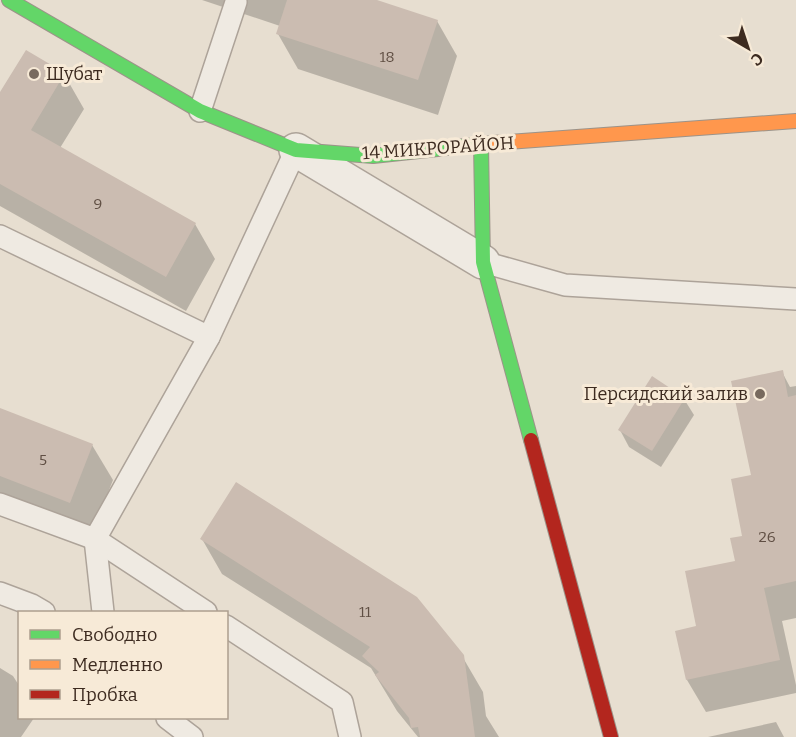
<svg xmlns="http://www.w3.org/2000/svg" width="796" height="737" font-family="Bitter,serif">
  <rect width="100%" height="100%" fill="#e7ded0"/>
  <!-- shadow -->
  <g fill="#0003">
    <path d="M 202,0 L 373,0 L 437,21 L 457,56 L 438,115 L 298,69 L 278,34 L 280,26 Z"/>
    <path d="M 64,74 L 84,109 L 60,148 L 195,224 L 215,259 L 186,311 L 0,206 L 0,95 Z"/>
    <path d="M 782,372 L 790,387 L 796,386 L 796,618 L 782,621 L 796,685 L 796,693 L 706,712 L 687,680 L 698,627 L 737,562 L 744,537 L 753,476 Z"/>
    <path d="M 684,399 L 694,415 L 661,467 L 629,447 L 620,430 Z"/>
    <path d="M 0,409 L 92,445 L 113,480 L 90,538 L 0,503 Z"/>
    <path d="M 202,539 L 462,656 L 483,692 L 486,716 L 499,737 L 418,737 L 397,711 L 371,668 L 222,574 Z"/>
    <path d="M 0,668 L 13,676 L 20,687 L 20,718 L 34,718 L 21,737 L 0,737 Z"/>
    <path d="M 776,722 L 784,737 L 708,737 Z"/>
  </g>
  <!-- building -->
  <g fill="#cbbcb1">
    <path d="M 287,0 L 377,0 L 438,20 L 418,80 L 276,34 Z"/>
    <path d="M 26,50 L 65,73 L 31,130 L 196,223 L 166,277 L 0,184 L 0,92 Z"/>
    <path d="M 783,370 L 788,397 L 796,395 L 796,581 L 764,588 L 780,660 L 686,680 L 675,631 L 696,626 L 685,571 L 735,561 L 730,538 L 742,536 L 731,479 L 751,475 L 731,381 Z"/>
    <path d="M 652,376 L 685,398 L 652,451 L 618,430 Z"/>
    <path d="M 0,408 L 93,444 L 70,503 L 0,476 Z"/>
    <path d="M 236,482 L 417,597 L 464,655 L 475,737 L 420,737 L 418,727 L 411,728 L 409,718 L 375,675 L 379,672 L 362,656 L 370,647 L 200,539 Z"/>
  </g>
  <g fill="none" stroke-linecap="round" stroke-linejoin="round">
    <defs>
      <g id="lane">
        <path d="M 200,111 L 236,2"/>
        <path d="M 0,236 L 209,337 L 296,150"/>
        <path d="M 483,262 L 565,285 L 796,299"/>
        <path d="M 0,504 L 95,539 L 209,337"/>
        <path d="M 95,539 L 206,612"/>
        <path d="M 95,539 L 103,612"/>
        <path d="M 0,593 L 32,605 L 44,612"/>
        <path d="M 226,626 L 342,702 L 350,737"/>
        <path d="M 167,718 L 192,737"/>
      </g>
      <path id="street" d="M 296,150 L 483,262"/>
      <g id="fast">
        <path d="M 9,0 L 200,111 L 296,150 L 373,156 L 493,143"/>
        <path d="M 481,144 L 483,262 L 531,440"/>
      </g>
      <path id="slow" d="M 493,143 L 796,121"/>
      <path id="jam" d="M 531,440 L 611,737"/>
    </defs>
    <!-- lane casing -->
    <use href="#lane" stroke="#ada399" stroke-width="24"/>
    <!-- street casing -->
    <use href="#street" stroke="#ada399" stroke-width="36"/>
    <!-- fast casing -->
    <use href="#fast" stroke="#9c9389" stroke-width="16"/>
    <!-- slow casing -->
    <use href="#slow" stroke="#9c9389" stroke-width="16"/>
    <!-- jam casing -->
    <use href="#jam" stroke="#9c9389" stroke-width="16"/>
    <!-- lane -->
    <use href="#lane" stroke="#efeae2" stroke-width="21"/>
    <!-- street -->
    <use href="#street" stroke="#efeae2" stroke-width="33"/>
    <!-- fast -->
    <use href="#fast" stroke="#63d668" stroke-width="14"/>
    <!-- slow -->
    <use href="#slow" stroke="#ff974d" stroke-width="14"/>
    <!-- jam -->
    <use href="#jam" stroke="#b3261e" stroke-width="14"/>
  </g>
  <!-- markers -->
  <g fill="#786a5e" stroke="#f7ead7" stroke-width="2">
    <circle cx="34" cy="74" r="6"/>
    <circle cx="760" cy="394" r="6"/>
  </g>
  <g text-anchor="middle" stroke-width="6" stroke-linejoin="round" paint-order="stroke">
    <!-- number labels -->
    <g font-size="15" fill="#604f44">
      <text x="387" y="62">18</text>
      <text x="98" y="209">9</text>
      <text x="43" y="465">5</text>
      <text x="767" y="542">26</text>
      <text x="365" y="617">11</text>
    </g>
    <!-- poi labels -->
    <g font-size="18" fill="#3d2b20" stroke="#f7ead7" text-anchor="start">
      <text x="46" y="80">Шубат</text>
      <text x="748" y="400" text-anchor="end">Персидский залив</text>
    </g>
    <!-- street labels -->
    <g font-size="18" fill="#3d2b20" stroke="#f7ead7">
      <text transform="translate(438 148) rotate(-4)" y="6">14 МИКРОРАЙОН</text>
    </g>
  </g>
  <!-- legend -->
  <rect x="18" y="611" width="210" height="108" fill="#f7ead7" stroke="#ad9e8e" stroke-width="1.5"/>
  <rect x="30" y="630" width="30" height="9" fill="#63d668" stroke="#ad9e8e" stroke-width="1.5"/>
  <text x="72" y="641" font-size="18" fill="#3d2b20">Свободно</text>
  <rect x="30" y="660" width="30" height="9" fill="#ff974d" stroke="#ad9e8e" stroke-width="1.5"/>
  <text x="72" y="671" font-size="18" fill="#3d2b20">Медленно</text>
  <rect x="30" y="690" width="30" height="9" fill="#b3261e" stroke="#ad9e8e" stroke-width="1.5"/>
  <text x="72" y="701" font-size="18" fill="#3d2b20">Пробка</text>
  <!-- north arrow -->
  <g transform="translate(748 48) rotate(141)" stroke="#f7ead7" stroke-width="4.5" paint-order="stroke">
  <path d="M0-4.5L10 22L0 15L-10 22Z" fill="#3d2b20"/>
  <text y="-9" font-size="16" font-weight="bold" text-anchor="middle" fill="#3d2b20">С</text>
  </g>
</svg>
